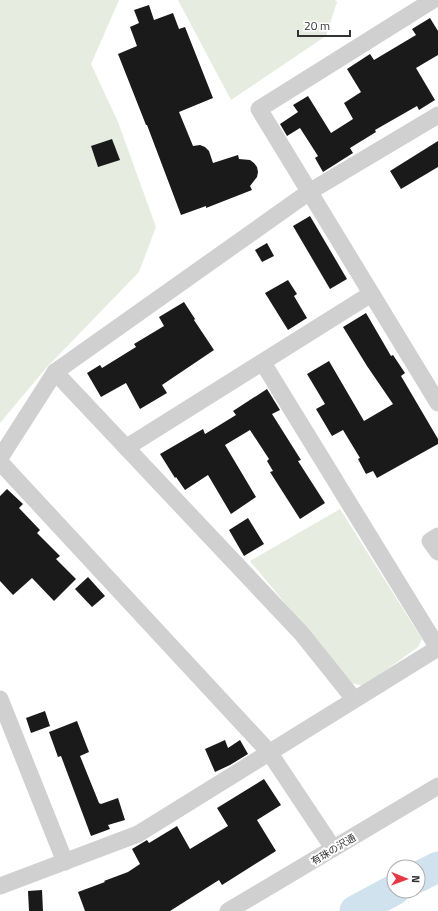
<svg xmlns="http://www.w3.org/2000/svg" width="438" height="911" font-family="'Titillium Web','Noto Sans JP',sans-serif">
  <rect width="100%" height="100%" fill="#fff"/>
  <!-- green -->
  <g fill="#e6ecdf">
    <path d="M 0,0 L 119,0 L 91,64 L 118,122 L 156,227 L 139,272 L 46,368 L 0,423 Z"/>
    <path d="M 178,0 L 335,0 L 337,2 L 326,36 L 231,100 Z"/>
    <path d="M 340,509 L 422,639 L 418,647 L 364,686 L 351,683 L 250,561 Z"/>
  </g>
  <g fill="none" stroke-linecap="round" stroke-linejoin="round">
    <!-- river -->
    <g stroke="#cfe2ee" stroke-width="31">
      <path d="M 418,877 L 438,867"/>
      <path d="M 355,911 L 394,890"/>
    </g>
  </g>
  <!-- building -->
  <g fill="#1a1a1a">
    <path d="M 149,5 L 154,20 L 173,13 L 179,29 L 185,27 L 213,98 L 179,112 L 193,146 L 200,145 L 205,147 L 209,151 L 213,163 L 238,155 L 239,159 L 250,160 L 254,163 L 257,167 L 258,172 L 257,177 L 250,186 L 252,190 L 206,208 L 206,206 L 181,215 L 147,125 L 146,125 L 118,54 L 137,46 L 130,27 L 139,23 L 134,10 Z"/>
    <path d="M 430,18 L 438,31 L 438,55 L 416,68 L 435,100 L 419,110 L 417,106 L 375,130 L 376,132 L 350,148 L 353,153 L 323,172 L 315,158 L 318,156 L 300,128 L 287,136 L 280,124 L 298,112 L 293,105 L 308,96 L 331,133 L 353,119 L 344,103 L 361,92 L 347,69 L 370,54 L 374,60 L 416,35 L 412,29 Z"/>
    <path d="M 112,139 L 120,160 L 98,167 L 91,146 Z"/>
    <path d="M 438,141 L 438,167 L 401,189 L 390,171 Z"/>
    <path d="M 310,216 L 347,279 L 330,289 L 293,226 Z"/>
    <path d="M 267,243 L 274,256 L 262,262 L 255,250 Z"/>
    <path d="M 288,280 L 297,294 L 294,296 L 307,318 L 288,330 L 265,293 Z"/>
    <path d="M 184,302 L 195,319 L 194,320 L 214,350 L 162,385 L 167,393 L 140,409 L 126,383 L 101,397 L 87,373 L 100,365 L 102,368 L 136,347 L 134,344 L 164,326 L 159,317 Z"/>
    <path d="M 366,313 L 391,356 L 393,355 L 405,373 L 401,376 L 438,439 L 438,444 L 377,478 L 373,471 L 366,474 L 358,459 L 360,458 L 343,430 L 332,436 L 316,409 L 325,404 L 307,374 L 329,361 L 364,421 L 393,404 L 367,366 L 343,327 Z"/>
    <path d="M 267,389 L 280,410 L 272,414 L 301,460 L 298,461 L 325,503 L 300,519 L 270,472 L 273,471 L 267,461 L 269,459 L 250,430 L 225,445 L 256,497 L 231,514 L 208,475 L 185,490 L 176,477 L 175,478 L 160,454 L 203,429 L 205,434 L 236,415 L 233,411 Z"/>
    <path d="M 7,489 L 23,504 L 19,508 L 40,530 L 37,533 L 60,556 L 56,559 L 76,579 L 54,601 L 32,578 L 13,595 L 0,581 L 0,496 Z"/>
    <path d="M 248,518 L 264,544 L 244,556 L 229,530 Z"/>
    <path d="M 88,577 L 105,596 L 92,607 L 75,589 Z"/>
    <path d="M 45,711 L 50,726 L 31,733 L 26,718 Z"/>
    <path d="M 77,721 L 89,752 L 80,756 L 99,803 L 101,804 L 118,798 L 125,820 L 108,825 L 110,829 L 91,836 L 61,756 L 58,757 L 49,732 Z"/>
    <path d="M 225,740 L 228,748 L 240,740 L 248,754 L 230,765 L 215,772 L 205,749 Z"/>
    <path d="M 264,779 L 281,805 L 257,820 L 276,851 L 222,885 L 219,880 L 170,911 L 85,911 L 78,892 L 105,882 L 104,881 L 128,872 L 140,864 L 132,849 L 147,840 L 149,843 L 177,826 L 190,849 L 228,826 L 217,808 Z"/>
    <path d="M 42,890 L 43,911 L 29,911 L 28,891 Z"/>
  </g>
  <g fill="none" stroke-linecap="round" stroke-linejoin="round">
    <!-- minor -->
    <g stroke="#d0d0d0" stroke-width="17">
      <path d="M 433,0 L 259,109 L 438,403"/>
      <path d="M 55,372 L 302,634 L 354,699"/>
      <path d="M 127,447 L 371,294"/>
      <path d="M 0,458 L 55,372 L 309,192 L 438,115"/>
      <path d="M 0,462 L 269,752 L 333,848"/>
      <path d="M 438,536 L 430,541 L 438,552"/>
      <path d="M 0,699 L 65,862"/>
      <path d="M 0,886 L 138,834 L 438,648 L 263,363"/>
      <path d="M 228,911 L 438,786"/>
    </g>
  </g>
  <g text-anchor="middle" stroke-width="4" stroke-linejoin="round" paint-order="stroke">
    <!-- street labels -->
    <g font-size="10" fill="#333" stroke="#fff">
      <text transform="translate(333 849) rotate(-31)" y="4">有珠の沢通</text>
    </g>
  </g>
  <!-- north arrow -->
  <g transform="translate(406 879) rotate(91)"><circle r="19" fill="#ffffff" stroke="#adadad"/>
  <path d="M0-3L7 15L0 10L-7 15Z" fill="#e63946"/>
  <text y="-6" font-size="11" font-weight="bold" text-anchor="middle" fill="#333333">N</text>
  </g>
  <!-- scale -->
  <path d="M298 30v6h52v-6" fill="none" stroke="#333333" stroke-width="2"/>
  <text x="304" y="30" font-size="12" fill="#333333" stroke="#ffffff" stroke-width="3" paint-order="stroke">20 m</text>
</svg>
